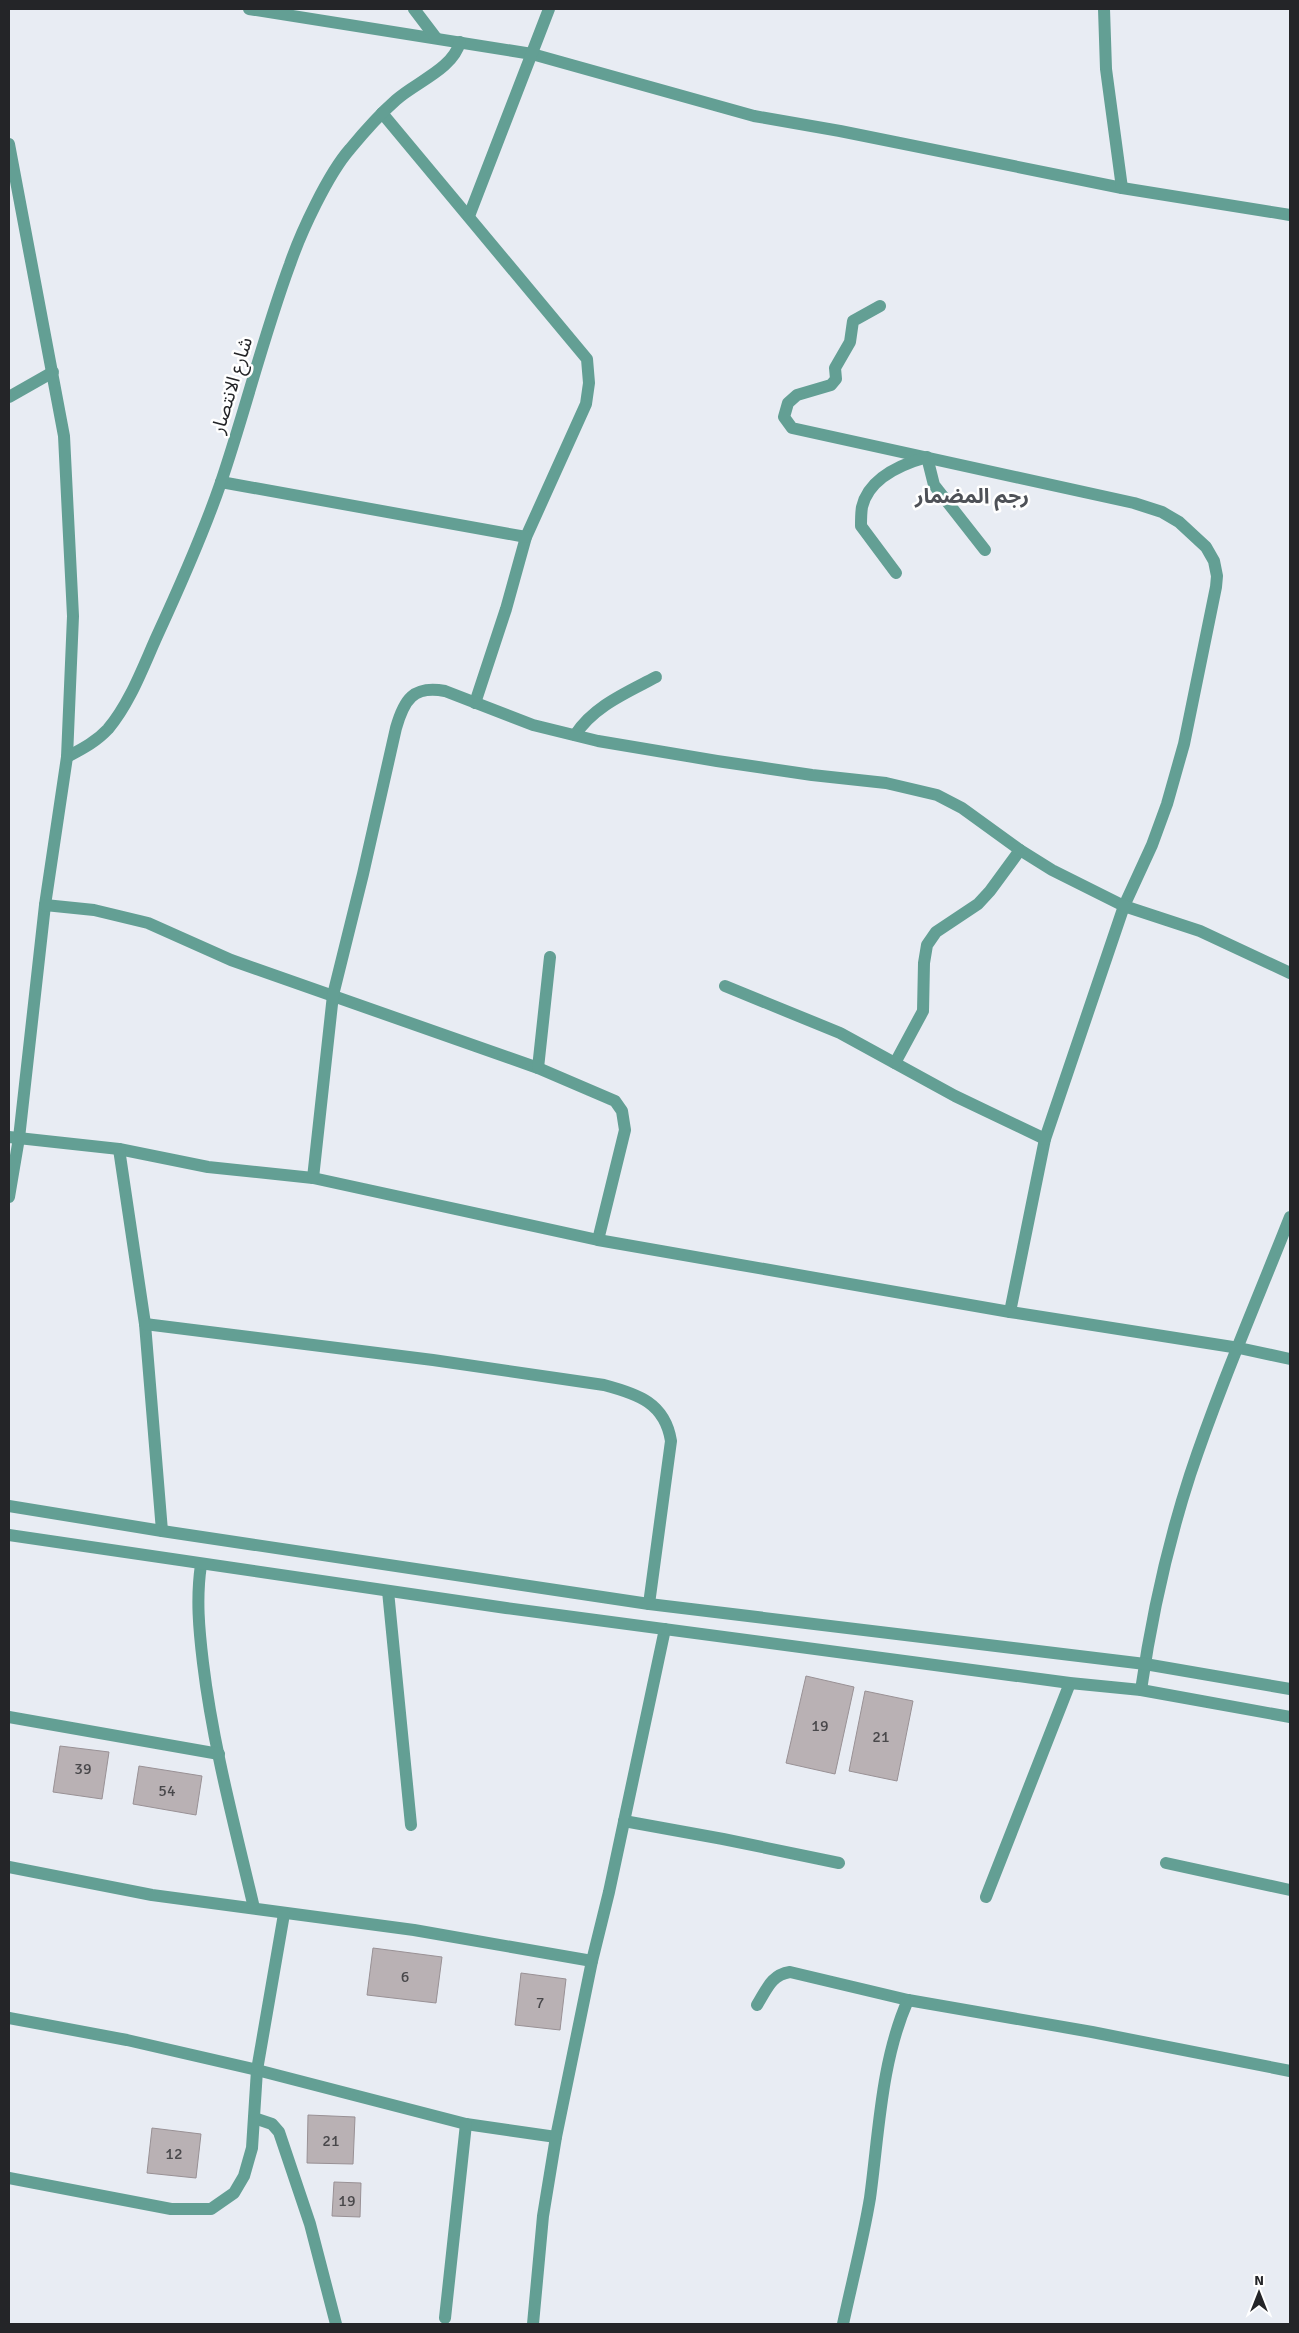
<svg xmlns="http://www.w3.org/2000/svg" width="1299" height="2333" font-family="Signika,'Noto Sans Arabic',sans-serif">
  <rect width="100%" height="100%" fill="#e8ecf3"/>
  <!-- building -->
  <g fill="#b9b1b4" stroke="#999195">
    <path d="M 806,1676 L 854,1687 L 835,1774 L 786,1763 Z"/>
    <path d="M 865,1691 L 913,1701 L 897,1781 L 849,1771 Z"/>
    <path d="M 60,1746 L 109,1752 L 102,1799 L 53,1792 Z"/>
    <path d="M 139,1766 L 202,1776 L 196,1815 L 133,1804 Z"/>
    <path d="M 373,1948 L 442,1957 L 436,2003 L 367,1995 Z"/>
    <path d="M 521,1973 L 566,1979 L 560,2030 L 515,2025 Z"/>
    <path d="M 308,2115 L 355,2117 L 353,2164 L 307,2163 Z"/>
    <path d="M 152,2128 L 201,2134 L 196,2178 L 147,2173 Z"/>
    <path d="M 334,2182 L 361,2183 L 360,2217 L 332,2216 Z"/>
  </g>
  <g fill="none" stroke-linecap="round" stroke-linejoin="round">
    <!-- minor -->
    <g stroke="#639f94" stroke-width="12">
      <path d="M 249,9 L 532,54 L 754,116 L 840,131 L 1122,188 L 1290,215"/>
      <path d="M 414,9 L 436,38"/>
      <path d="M 1104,9 L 1106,69 L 1122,188"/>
      <path d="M 382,113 L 587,359 L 589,383 L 586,404 L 526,537 L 506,609 L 475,703"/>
      <path d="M 9,144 L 64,436 L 73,616 L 67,757 L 45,905 L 19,1138 L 9,1197"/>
      <path d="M 469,216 L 549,9"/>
      <path d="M 880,306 L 853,321 L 850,342 L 835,368 L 836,379 L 831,385 L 797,395 L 788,403 L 784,417 L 792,428 L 1134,503 L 1162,512 L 1179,522 L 1206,547 L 1214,561 L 1217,576 L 1216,587 L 1184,744 L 1167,804 L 1152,845 L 1124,906 L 1045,1139 L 1010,1312"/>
      <path d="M 9,397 L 53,372"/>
      <path d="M 221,482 L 526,537"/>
      <path d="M 896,573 L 861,526 C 861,520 861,513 862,507 C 869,477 902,464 927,457 L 934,485 L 985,550"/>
      <path d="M 575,735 C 594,706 626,693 656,677"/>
      <path d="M 67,757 C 82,749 96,742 108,729 C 130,703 143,667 157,636 C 180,586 202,537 220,485 C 245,412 263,337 290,264 C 301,232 328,174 350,149 C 364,132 379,115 396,100 C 416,82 453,69 460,42"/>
      <path d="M 45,905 L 94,910 L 148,923 L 231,960 L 538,1068 L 615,1101 L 622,1111 L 625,1130 L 598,1240"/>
      <path d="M 725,986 L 840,1033 L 955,1096 L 1045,1139"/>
      <path d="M 895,1063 L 923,1011 L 924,963 L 927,945 L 936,932 L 978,904 L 990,891 L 1020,850"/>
      <path d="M 538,1068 L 550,957"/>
      <path d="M 9,1137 L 119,1149 L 208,1167 L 313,1178 L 598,1240 L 1010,1312 L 1239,1348 L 1290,1359"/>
      <path d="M 119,1149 L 145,1324 L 162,1531"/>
      <path d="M 313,1178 L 333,995 L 363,874 L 396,728 C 404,700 413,685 445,691 L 533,725 L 598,741 L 717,761 L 812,775 L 886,783 L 937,795 L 962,808 L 1020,850 L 1052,870 L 1124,906 L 1200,931 L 1290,973"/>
      <path d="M 145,1324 L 433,1360 L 604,1385 C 638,1394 665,1403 671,1441 L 649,1604"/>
      <path d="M 201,1565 C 196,1598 199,1630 203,1663 C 213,1746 235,1827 254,1908"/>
      <path d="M 388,1591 L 411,1825"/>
      <path d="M 1141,1690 C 1151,1620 1168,1543 1190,1475 C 1219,1388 1256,1303 1290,1217"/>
      <path d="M 9,1717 L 219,1754"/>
      <path d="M 624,1821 L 723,1839 L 839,1863"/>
      <path d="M 1166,1863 L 1290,1890"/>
      <path d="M 9,1867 L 152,1895 L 414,1930 L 592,1961"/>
      <path d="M 986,1897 L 1070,1683"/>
      <path d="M 757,2005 C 767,1989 771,1975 790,1972 L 908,2000 L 1092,2032 L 1290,2071"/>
      <path d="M 9,2018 L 127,2040 L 257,2070 L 466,2124 L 556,2137"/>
      <path d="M 254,2118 L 272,2124 L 279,2132 L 310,2224 L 336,2324"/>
      <path d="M 9,2178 L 171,2209 L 211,2209 L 234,2193 L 244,2176 L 252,2148 L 257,2070 L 284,1914"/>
      <path d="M 445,2318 L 466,2124"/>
      <path d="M 533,2324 L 543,2216 L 556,2137 L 592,1961 L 609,1892 L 665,1629"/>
      <path d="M 843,2324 C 852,2282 863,2240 870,2198 C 879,2132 881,2061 908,2000"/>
    </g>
    <!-- tertiary -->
    <g stroke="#639f94" stroke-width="12">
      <path d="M 9,1506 L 162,1531 L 649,1604 L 1145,1664 L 1290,1689"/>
      <path d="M 9,1535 L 506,1608 L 1070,1683 L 1141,1690 L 1290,1717"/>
    </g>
  </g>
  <g text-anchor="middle" stroke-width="5" stroke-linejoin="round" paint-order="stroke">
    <!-- number labels -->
    <g font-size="16" fill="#49484b">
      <text x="820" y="1731">19</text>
      <text x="881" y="1742">21</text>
      <text x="83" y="1774">39</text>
      <text x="167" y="1796">54</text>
      <text x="405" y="1982">6</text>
      <text x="540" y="2008">7</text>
      <text x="331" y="2146">21</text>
      <text x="174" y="2159">12</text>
      <text x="347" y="2206">19</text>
    </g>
    <!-- street labels -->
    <g font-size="19" fill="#242528" stroke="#fff">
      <text transform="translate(231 385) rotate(-73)" y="7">شارع الانتصار</text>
    </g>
    <!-- quarter labels -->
    <g font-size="21" font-weight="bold" fill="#4e5157" stroke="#fff">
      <text x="972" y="503">رجم المضمار</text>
    </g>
  </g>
  <!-- border -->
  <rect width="1299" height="2333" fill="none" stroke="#242528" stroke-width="20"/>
  <!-- north arrow -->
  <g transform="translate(1259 2293)" stroke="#ffffff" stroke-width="4" paint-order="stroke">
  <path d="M0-4L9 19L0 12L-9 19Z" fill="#242528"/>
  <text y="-8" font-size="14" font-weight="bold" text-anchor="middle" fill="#242528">N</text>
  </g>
</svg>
